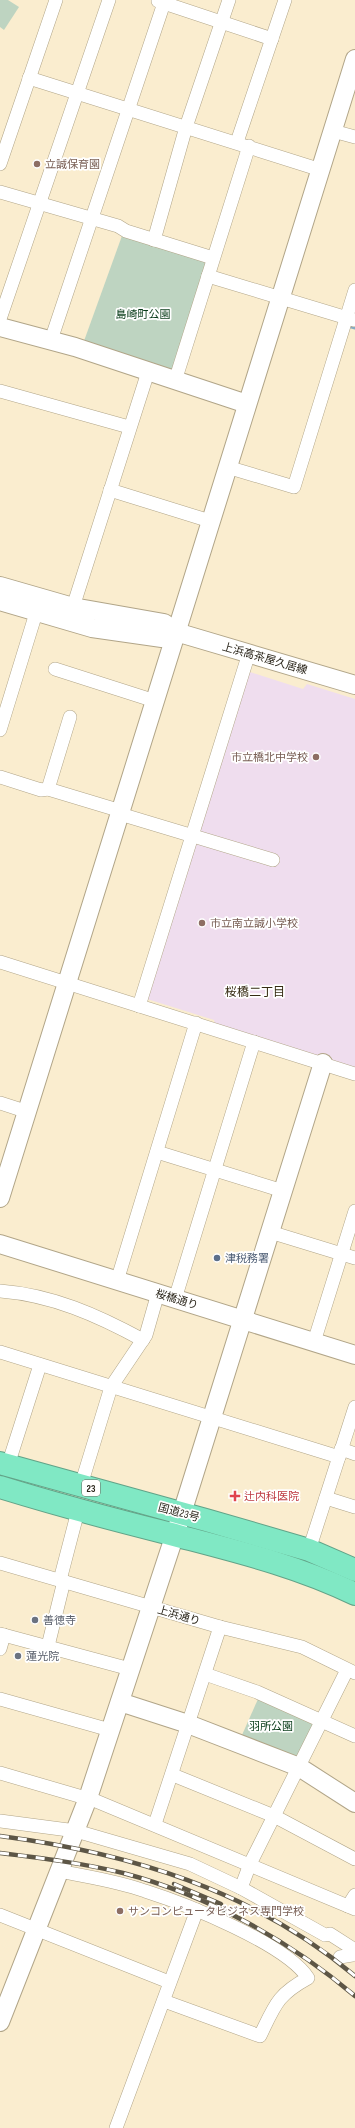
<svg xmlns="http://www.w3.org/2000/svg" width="355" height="2128" font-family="'Sofia Sans Condensed','Noto Sans JP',sans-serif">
  <rect width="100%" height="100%" fill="#faedcf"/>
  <!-- education -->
  <path fill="#efddee" d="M 247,671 L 303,689 L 307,684 L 355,699 L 355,1068 L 215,1025 L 214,1020 L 147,999 L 195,844 L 201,834 L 198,830 Z"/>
  <!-- green -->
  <g fill="#bed4c1">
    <path d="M 0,0 L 8,0 L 19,7 L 4,30 L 0,27 Z"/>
    <path d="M 123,233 L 205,260 L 207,263 L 172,372 L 84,341 Z"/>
    <path d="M 258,1699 L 314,1722 L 300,1758 L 242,1735 Z"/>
  </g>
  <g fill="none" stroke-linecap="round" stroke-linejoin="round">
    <!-- stream -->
    <path stroke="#88abc2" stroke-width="3" d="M 348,326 L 355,328"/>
    <defs>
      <g id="street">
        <path d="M 158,1 L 272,39"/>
        <path d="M 29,78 L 321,170"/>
        <path d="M 333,131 L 355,137"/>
        <path d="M 237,142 L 285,0"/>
        <path d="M 0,164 L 56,0"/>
        <path d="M 0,192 L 118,226 L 126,231 L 213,258"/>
        <path d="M 154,240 L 186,127 L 229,0"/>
        <path d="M 208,276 L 354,320"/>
        <path d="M 0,319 L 109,0"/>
        <path d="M 51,340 L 165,0"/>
        <path d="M 175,381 L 249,146"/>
        <path d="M 0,391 L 129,427"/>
        <path d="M 227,467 L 294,487 L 355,290"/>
        <path d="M 110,490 L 210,521"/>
        <path d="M 73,607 L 148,372"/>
        <path d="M 55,669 L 155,701"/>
        <path d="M 0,730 L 36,613"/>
        <path d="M 0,777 L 41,790 L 48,789 L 121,811"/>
        <path d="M 48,789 L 70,717"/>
        <path d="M 120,814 L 273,860"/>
        <path d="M 0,962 L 355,1074"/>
        <path d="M 139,1006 L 249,653"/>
        <path d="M 0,1103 L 28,1112"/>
        <path d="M 157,1152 L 283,1191"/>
        <path d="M 270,1232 L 355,1258"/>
        <path d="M 117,1281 L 196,1023"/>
        <path d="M 0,1291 C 52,1295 97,1315 143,1340"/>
        <path d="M 175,1299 L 254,1042"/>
        <path d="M 314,1342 L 355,1211"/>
        <path d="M 0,1352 L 339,1457"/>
        <path d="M 341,1449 L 355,1454"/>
        <path d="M 8,1465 L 40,1365"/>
        <path d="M 81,1485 L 111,1387 L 146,1335 L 158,1293"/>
        <path d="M 326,1498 L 355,1507"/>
        <path d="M 309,1550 L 355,1407"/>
        <path d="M 0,1563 L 220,1627 L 302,1647 L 355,1673"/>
        <path d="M 60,1580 L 78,1511"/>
        <path d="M 0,1634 L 130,1669"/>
        <path d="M 48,1646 L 64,1581"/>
        <path d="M 0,1649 L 4,1635"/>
        <path d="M 205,1674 L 257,1692 L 355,1736"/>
        <path d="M 0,1699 L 110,1730"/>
        <path d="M 0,1773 L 96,1801 L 355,1909"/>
        <path d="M 173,1775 L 274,1816 L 355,1859"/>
        <path d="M 0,1821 L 76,1831 L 190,1864 L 241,1888 L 325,1935 L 330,1934 L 355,1950"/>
        <path d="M 155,1824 L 220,1627"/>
        <path d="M 59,1871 C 88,1877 117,1881 145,1891 C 186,1904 286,1944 308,1978 C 277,1995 275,2005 260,2036 L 164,2001"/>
        <path d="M 241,1888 L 250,1864 L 347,1670"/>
        <path d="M 348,1906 L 355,1895"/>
        <path d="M 0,1915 L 169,1982"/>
        <path d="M 340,1957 L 352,1955 L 355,1953"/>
        <path d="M 116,2128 L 197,1910"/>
      </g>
      <g id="secondary">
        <path d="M 0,327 L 75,347 L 247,404"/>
        <path d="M 0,586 L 73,607 L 164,623 L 176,632 L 355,685"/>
        <path d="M 0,601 L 92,628 L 162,638 L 176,632"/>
        <path d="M 0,1198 L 355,59"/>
        <path d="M 0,1244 L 355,1355"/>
        <path d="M 120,1702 L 188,1724 L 299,1767 L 355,1803"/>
        <path d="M 0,2022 L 88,1798 L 182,1513 L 323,1063"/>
      </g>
      <g id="highway">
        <path d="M 0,1463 L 206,1520 L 309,1550 L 355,1570"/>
        <path d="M 0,1487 C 55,1504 111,1519 167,1533 C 231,1550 296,1565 355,1594"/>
      </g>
    </defs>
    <!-- street casing -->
    <use href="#street" stroke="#b1a588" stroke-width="14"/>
    <!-- secondary casing -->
    <use href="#secondary" stroke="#b1a588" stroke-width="20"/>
    <!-- highway casing -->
    <use href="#highway" stroke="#62a388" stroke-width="24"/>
    <!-- street -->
    <use href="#street" stroke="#fff" stroke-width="13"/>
    <!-- secondary -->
    <use href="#secondary" stroke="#fff" stroke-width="18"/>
    <!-- highway -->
    <use href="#highway" stroke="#80e8c4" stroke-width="22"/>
    <defs>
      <g id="rail">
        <path d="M 0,1836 C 129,1853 253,1890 355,1976"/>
        <path d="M 0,1853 C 41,1858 82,1863 123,1873 C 207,1895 289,1940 355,1996"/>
        <path d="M 174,1884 L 221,1904"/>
      </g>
    </defs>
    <!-- rail casing -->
    <use href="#rail" stroke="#5d5646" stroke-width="4.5"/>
    <!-- rail -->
    <use href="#rail" stroke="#fff" stroke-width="3" stroke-dasharray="9" stroke-linecap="butt"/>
  </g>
  <!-- markers -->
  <g fill="#8d6e63" stroke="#fff" stroke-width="1.5">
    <circle cx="37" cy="164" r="4"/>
    <circle cx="316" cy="757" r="4"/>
    <circle cx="202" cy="923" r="4"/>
    <circle cx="120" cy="1911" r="4"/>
  </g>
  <circle fill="#5c6f8a" stroke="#fff" stroke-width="1.5" cx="217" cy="1258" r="4"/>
  <path fill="#e0444e" stroke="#fff" stroke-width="1.5" d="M233 1490h4v4h4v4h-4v4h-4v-4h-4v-4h4z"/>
  <g fill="#6b7280" stroke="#fff" stroke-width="1.5">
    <circle cx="35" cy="1620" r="4"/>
    <circle cx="18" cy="1656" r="4"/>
  </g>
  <g text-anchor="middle" stroke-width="3.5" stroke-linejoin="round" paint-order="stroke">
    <!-- shield labels -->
    <rect fill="#fff" stroke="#69665e" stroke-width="1" x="82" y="1480" width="18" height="16" rx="3"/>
    <g font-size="10" font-weight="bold" fill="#292419">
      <text x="91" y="1492">23</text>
    </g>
    <!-- education labels -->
    <g font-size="11" fill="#785e54" stroke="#fff" text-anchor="start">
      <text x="45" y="168">立誠保育園</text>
      <text x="308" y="761" text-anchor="end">市立橋北中学校</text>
      <text x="210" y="927">市立南立誠小学校</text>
      <text x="128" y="1915">サンコンピュータビジネス専門学校</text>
    </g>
    <!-- park labels -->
    <g font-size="11" fill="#073b18" stroke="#fff">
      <text x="143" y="318">島崎町公園</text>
      <text x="271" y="1730">羽所公園</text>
    </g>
    <!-- street labels -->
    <g font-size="11" fill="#292419" stroke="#fff">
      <text transform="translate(265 658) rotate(16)" y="4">上浜高茶屋久居線</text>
      <text transform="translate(177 1299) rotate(17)" y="4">桜橋通り</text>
      <text transform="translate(179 1512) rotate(15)" y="4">国道23号</text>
      <text transform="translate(179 1615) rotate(16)" y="4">上浜通り</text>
    </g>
    <!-- service labels -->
    <g font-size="11" fill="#4e5e75" stroke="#fff" text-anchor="start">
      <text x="225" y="1262">津税務署</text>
    </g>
    <!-- health labels -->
    <g font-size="11" fill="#be3a42" stroke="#fff" text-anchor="start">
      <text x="244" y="1500">辻内科医院</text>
    </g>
    <!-- worship labels -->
    <g font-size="11" fill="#5b616d" stroke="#fff" text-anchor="start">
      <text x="43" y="1624">善徳寺</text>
      <text x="26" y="1660">蓮光院</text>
    </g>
    <!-- neighbourhood labels -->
    <g font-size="12" fill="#352b12" stroke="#fff">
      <text x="255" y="996">桜橋二丁目</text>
    </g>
  </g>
</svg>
